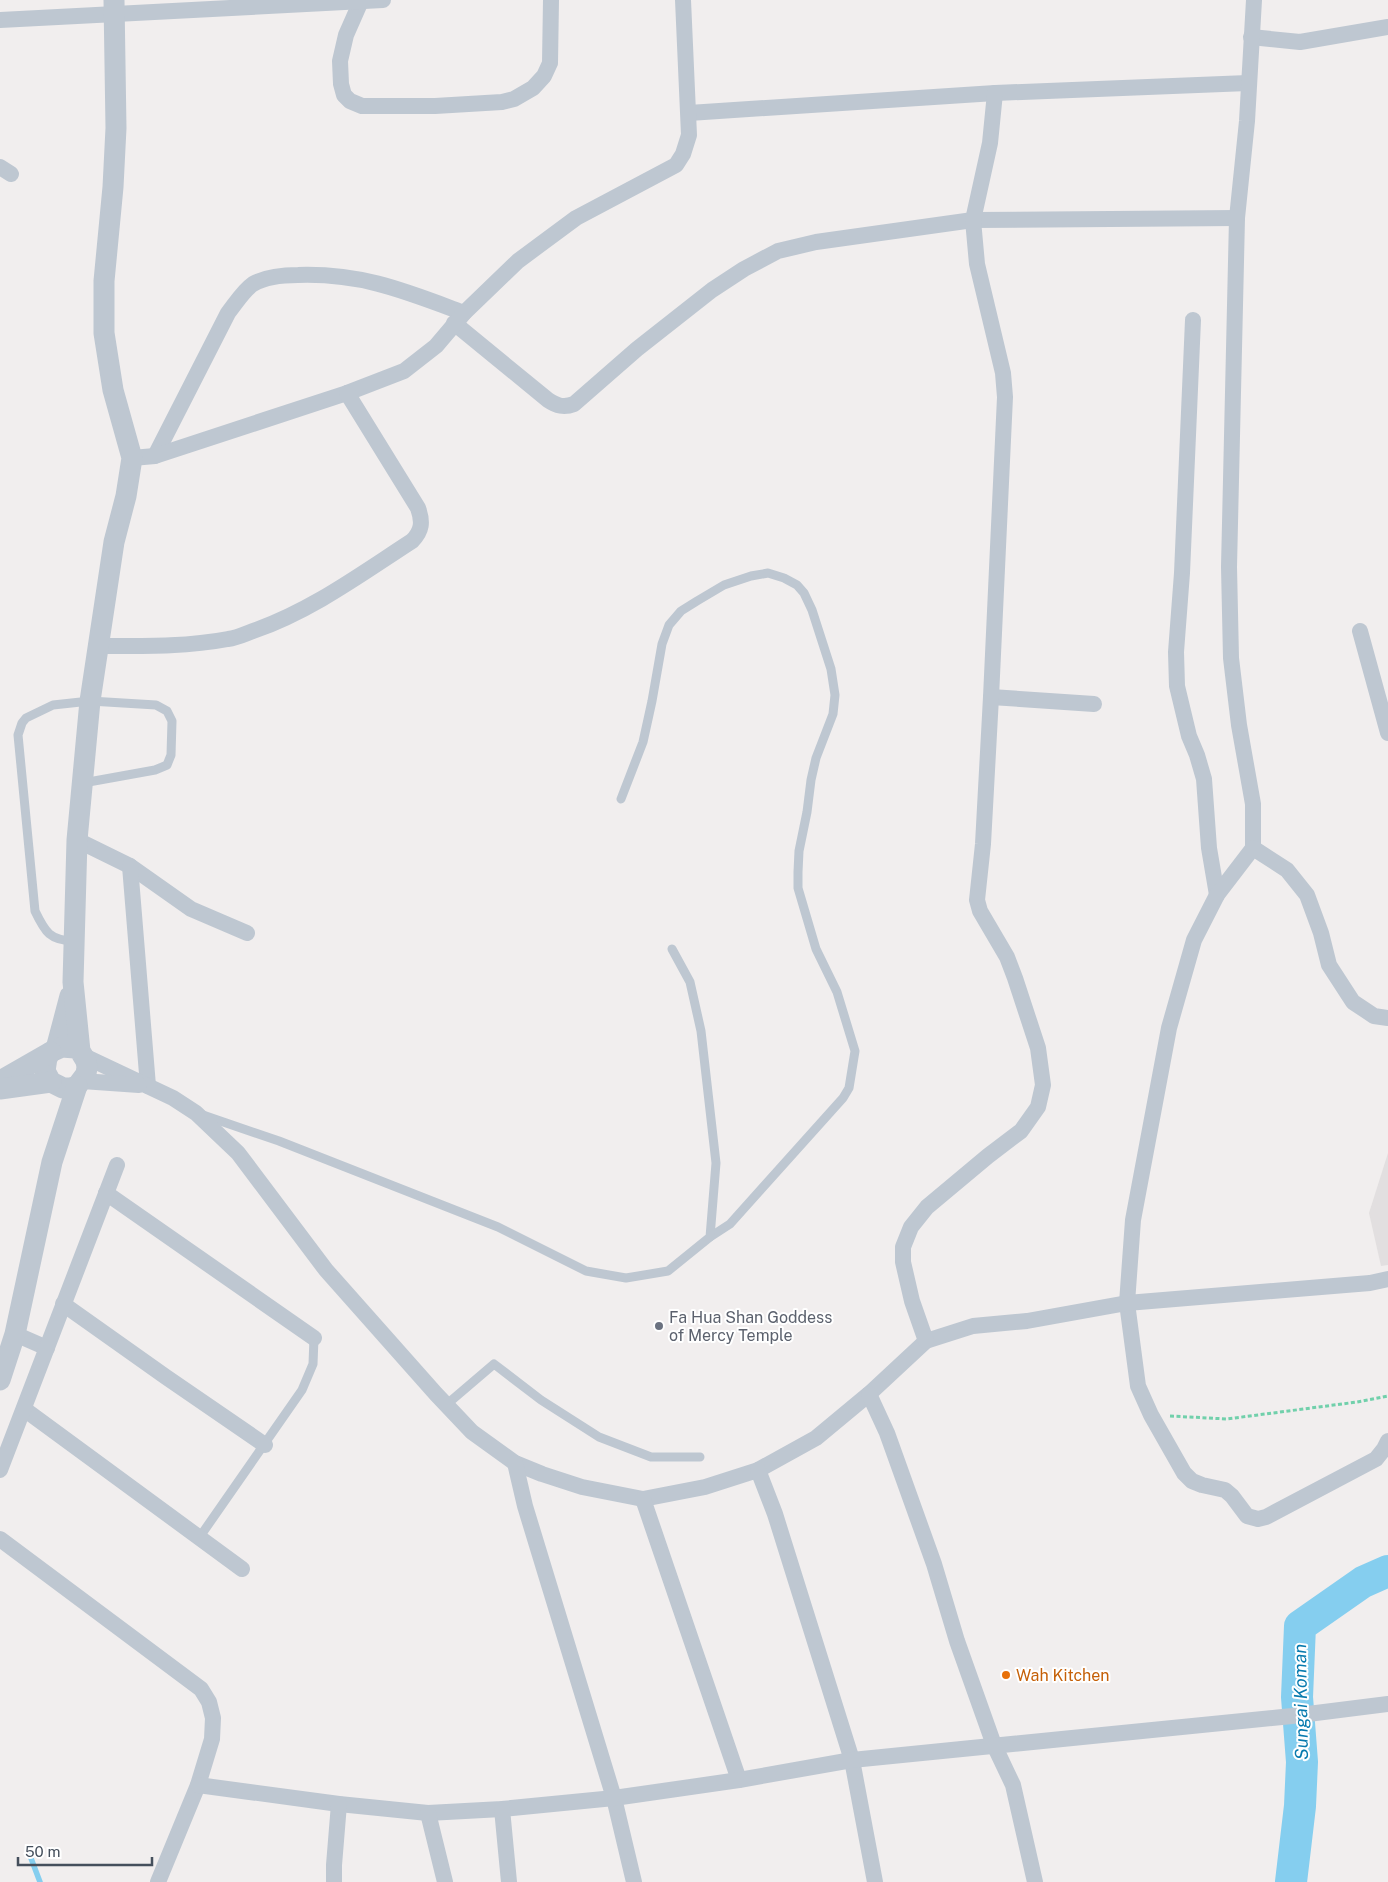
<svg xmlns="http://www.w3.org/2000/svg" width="1388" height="1882" font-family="'Public Sans',sans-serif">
  <rect width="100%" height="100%" fill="#f1eeee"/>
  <!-- education -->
  <path fill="#e2dfe0" d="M 1388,1153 L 1388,1265 L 1381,1266 L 1369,1213 Z"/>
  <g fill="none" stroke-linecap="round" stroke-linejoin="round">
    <!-- stream -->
    <path stroke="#85ceef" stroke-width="5.5" d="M 29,1853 L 40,1882"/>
    <!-- river -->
    <path stroke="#85ceef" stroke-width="32" d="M 1291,1882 L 1300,1806 L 1302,1762 L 1297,1697 L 1300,1626 L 1363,1582 L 1388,1571"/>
    <!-- path -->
    <path stroke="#71d0ab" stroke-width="3" stroke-dasharray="4 2.5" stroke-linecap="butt" d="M 1170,1416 L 1227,1419 L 1357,1402 L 1388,1396"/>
    <!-- service -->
    <g stroke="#bec7d1" stroke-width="9">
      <path d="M 621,799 L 643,742 L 652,701 L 662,644 L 669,625 L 681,611 L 697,601 L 724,585 L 751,576 L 768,573 L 784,578 L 797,585 L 804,593 L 812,610 L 831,669 L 835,695 L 833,714 L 816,758 L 811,780 L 807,812 L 799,851 L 798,872 L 798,888 L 816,949 L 837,992 L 855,1051 L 849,1088 L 843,1098 L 730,1224 L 710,1237"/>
      <path d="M 75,941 C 50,941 45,932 35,911 L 18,735 L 22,723 L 26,718 L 53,705 L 90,701 L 156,705 L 167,711 L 172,721 L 171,755 L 167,765 L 155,770 L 83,783"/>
      <path d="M 203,1115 L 279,1141 L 498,1227 L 586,1271 L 626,1278 L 668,1271 L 710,1237 L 716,1163 L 701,1031 L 690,982 L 672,949"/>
      <path d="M 446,1405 L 494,1364 L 541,1400 L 599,1437 L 651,1457 L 700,1457"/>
      <path d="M 199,1538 L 302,1390 L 313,1364 L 314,1338"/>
    </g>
    <!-- minor -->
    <g stroke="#bec7d1" stroke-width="16">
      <path d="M 361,1 L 346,35 L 340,61 L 341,84 L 344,95 L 350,101 L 362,106 L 435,106 L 502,102 L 514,99 L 533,88 L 544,76 L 550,63 L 551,0"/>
      <path d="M 0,20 L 383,0"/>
      <path d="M 1251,37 L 1300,42 L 1388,27"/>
      <path d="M 689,113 L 995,93 L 1248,83"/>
      <path d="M 0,167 L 11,174"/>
      <path d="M 1193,320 L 1182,573 L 1176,652 L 1177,686 L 1189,736 L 1197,755 L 1204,779 L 1209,848 L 1217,895"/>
      <path d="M 454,323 L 548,400 C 557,406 564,408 574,404 L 637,349 L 712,290 L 744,269 L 778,251 L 816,242 L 973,220 L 1237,218"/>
      <path d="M 155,456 L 228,313 C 236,303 243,291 253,284 C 267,276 283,275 298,275 C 362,273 405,291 464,313"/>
      <path d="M 132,458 L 155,456 L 347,393 L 404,371 L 436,346 L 464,313 L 518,261 L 576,218 L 676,165 L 683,154 L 689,135 L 683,0"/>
      <path d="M 1360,631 L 1388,733"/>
      <path d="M 99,646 C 142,646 186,647 228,639 C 237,638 245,634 253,631 C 311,611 361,574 412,541 C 422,531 423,522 418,508 L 347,393"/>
      <path d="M 991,697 L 1094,704"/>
      <path d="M 77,840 L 130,866 L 191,909 L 247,933"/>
      <path d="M 1253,848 L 1253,804 L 1239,725 L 1231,658 L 1229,567 L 1237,218 L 1247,121 L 1254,0"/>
      <path d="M 130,866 L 148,1086"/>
      <path d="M 1388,1018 L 1374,1016 L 1353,1002 L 1329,965 L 1321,933 L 1307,895 L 1287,870 L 1253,848 L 1217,895 L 1194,940 L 1169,1028 L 1133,1220 L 1127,1303 L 1138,1386 L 1151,1415 L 1184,1473 L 1192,1481 L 1202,1485 L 1225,1490 L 1232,1496 L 1247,1516 L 1258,1519 L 1266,1517 L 1376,1459 L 1384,1449 L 1388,1441"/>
      <path d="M 84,1056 L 173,1098 L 196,1113 L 238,1153 L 326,1270 L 436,1394 L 472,1432 L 515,1463 L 542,1474 L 582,1487 L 643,1499 L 705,1487 L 758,1470 L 816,1438 L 869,1394 L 926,1341 L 973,1326 L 1027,1321 L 1127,1303 L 1370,1283 L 1388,1279"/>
      <path d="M 82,1081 L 139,1085"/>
      <path d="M 106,1193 L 314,1338"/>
      <path d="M 63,1304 L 166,1377 L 265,1445"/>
      <path d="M 15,1334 L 47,1348"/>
      <path d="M 926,1341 L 912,1301 L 903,1262 L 903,1247 L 911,1227 L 927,1207 L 988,1156 L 1021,1131 L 1038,1107 L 1043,1085 L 1038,1048 L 1015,978 L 1007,957 L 980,911 L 977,900 L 983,844 L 991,697 L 1005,397 L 1003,373 L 977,264 L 973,220 L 990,143 L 995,93"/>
      <path d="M 869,1394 L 887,1433 L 934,1564 L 957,1641 L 994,1745 L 1013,1785 L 1035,1882"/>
      <path d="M 24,1409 L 242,1569"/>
      <path d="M 515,1463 L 525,1506 L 614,1798 L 634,1882"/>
      <path d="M 0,1470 L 117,1165"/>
      <path d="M 758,1470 L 775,1514 L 852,1760 L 875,1882"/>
      <path d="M 643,1499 L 739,1780"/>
      <path d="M 0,1539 L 201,1689 L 209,1702 L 213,1718 L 212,1739 L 198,1785 L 158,1882"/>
      <path d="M 198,1785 L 339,1804 L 428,1813 L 502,1809 L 614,1798 L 739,1780 L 852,1760 L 1292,1716 L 1388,1704"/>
      <path d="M 502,1809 L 509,1882"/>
      <path d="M 428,1813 L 445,1882"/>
      <path d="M 334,1882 L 334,1865 L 339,1804"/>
    </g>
    <!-- tertiary -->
    <g stroke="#bec7d1" stroke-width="21">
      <path d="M 56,1049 L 70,996"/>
      <path d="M 80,1051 L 75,1048 L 62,1047 L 51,1052 L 47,1058 L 45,1071 L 51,1082 L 63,1088 L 70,1088 L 77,1086 L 86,1074 L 87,1067 L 86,1061 L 80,1051 L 73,982 L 77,840 L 90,701 L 114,542 L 126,496 L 132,458 L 113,390 L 104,333 L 104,281 L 113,187 L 116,128 L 114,0"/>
      <path d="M 0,1081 L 51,1052"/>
      <path d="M 0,1089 L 51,1082"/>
      <path d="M 0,1380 L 15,1334 L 52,1162 L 77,1086"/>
    </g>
  </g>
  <!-- markers -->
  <circle fill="#6b7280" stroke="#fff" stroke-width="2" cx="659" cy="1326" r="5"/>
  <circle fill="#e8710a" stroke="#fff" stroke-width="2" cx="1006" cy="1675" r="5"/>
  <g text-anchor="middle" stroke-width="4" stroke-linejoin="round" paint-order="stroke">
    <!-- worship labels -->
    <g font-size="16" fill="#5b616d" stroke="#fff" text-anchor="start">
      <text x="669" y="1323">Fa Hua Shan Goddess<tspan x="669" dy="18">of Mercy Temple</tspan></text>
    </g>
    <!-- food labels -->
    <g font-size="16" fill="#c56008" stroke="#fff" text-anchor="start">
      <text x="1016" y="1681">Wah Kitchen</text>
    </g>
    <!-- water labels -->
    <g font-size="18" font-style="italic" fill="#077aae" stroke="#fff">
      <text transform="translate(1301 1702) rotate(-91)" y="6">Sungai Koman</text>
    </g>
  </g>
  <!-- scale -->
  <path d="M18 1857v8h134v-8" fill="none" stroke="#454f5c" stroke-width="2.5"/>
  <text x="25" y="1857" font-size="15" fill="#454f5c" stroke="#ffffff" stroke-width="4" paint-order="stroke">50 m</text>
</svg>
